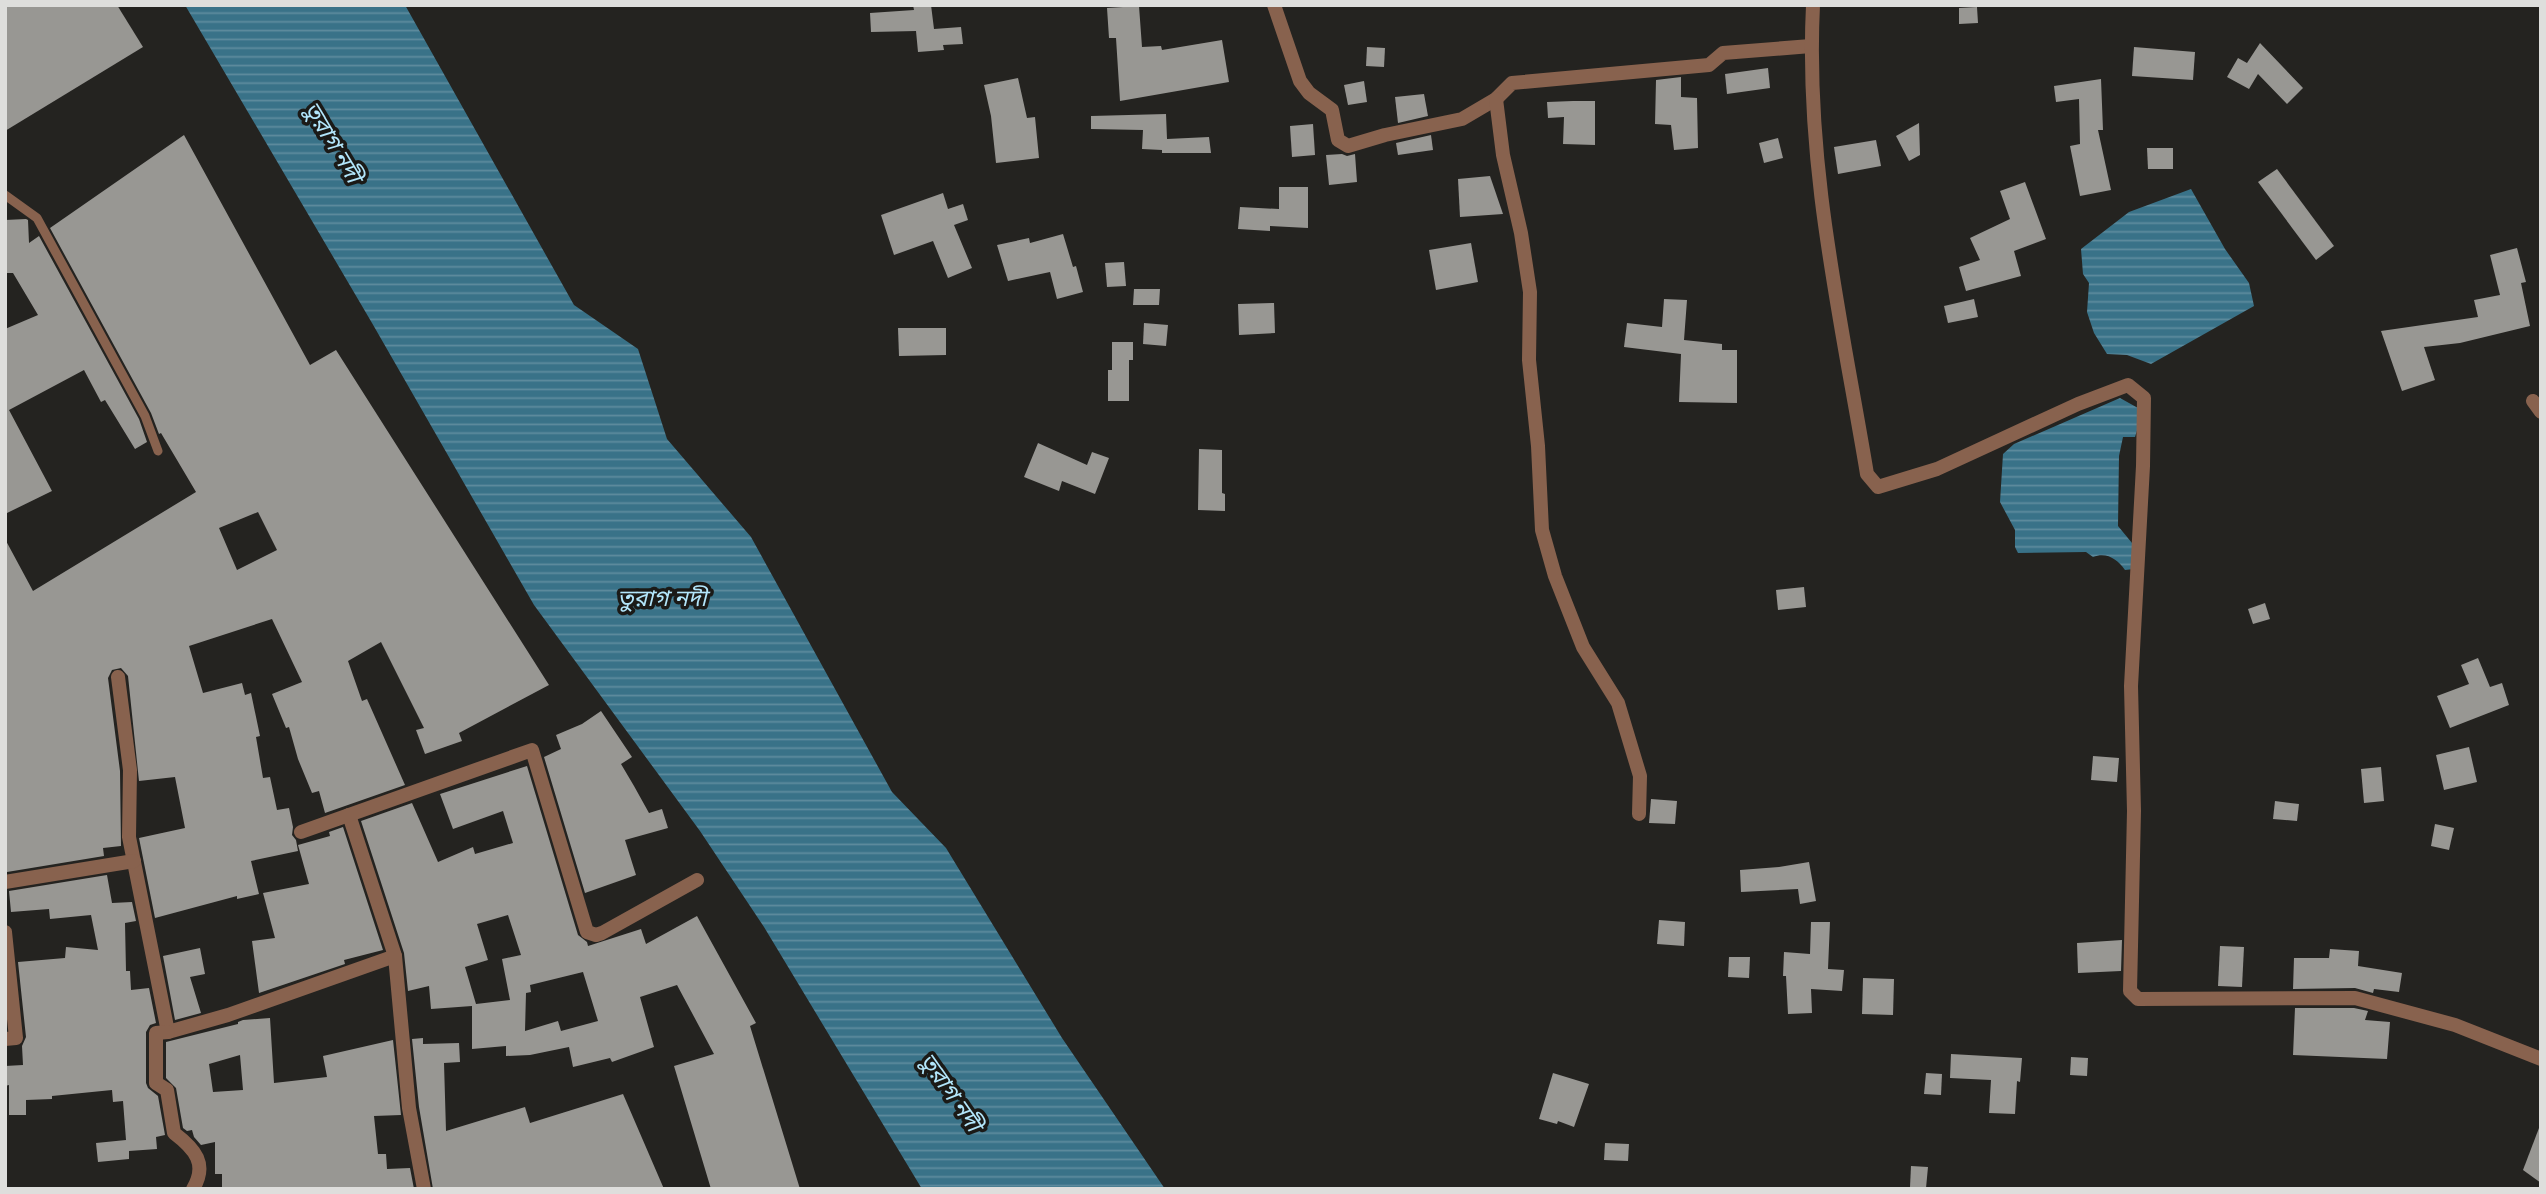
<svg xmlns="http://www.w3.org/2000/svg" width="2546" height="1194" font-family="Roboto,'Noto Sans Bengali',sans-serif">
  <defs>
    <pattern id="water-rules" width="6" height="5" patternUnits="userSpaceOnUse" patternTransform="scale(1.75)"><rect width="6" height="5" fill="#397288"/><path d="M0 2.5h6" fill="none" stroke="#5f8c9e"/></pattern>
  </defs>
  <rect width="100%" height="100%" fill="#242320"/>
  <!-- water -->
  <g fill="url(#water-rules)">
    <path d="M 185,5 L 405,5 L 574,305 L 638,349 L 667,439 L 751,537 L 892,792 L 946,848 L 1062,1038 L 1165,1189 L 922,1189 L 764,927 L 700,831 L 534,605 L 372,323 Z"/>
    <path d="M 2191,189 L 2225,249 L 2249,283 L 2254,306 L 2151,364 L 2127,355 L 2107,354 L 2094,333 L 2087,312 L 2089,283 L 2083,274 L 2081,249 L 2129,212 Z"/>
    <path d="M 2120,398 L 2138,408 L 2140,421 L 2135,437 L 2123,437 L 2119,456 L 2118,526 L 2132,543 L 2134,569 L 2125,570 C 2117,559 2107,552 2093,557 L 2086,552 L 2018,553 L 2015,547 L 2015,530 L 2000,502 L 2003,454 L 2014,444 Z"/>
  </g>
  <!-- building -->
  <g fill="#989793" fill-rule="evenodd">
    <path d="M 5,5 L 117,5 L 143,47 L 5,131 Z"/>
    <path d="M 913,5 L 931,5 L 934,29 L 961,27 L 963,44 L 943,45 L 944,50 L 918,52 L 916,31 L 871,32 L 870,13 L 914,10 Z"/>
    <path d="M 1139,6 L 1142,47 L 1161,46 L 1162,50 L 1222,40 L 1229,82 L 1120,101 L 1116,38 L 1109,38 L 1107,8 Z"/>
    <path d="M 1977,7 L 1978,23 L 1959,24 L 1959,8 Z"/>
    <path d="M 2260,43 L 2303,88 L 2287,104 L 2258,74 L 2249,89 L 2227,77 L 2238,58 L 2247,63 Z"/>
    <path d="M 1367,47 L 1385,48 L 1384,67 L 1366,66 Z"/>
    <path d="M 2134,47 L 2195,52 L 2193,80 L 2132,76 Z"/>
    <path d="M 1768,68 L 1770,88 L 1727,94 L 1725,74 Z"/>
    <path d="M 1681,77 L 1681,97 L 1697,98 L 1698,148 L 1674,150 L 1671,125 L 1655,124 L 1656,80 Z"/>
    <path d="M 1018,78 L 1027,118 L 1035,117 L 1039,158 L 996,163 L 991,116 L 984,85 Z"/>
    <path d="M 2101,79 L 2103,130 L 2098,130 L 2111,190 L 2080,196 L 2070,146 L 2080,144 L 2079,99 L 2056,102 L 2054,86 Z"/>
    <path d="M 1364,81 L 1367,102 L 1348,105 L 1344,85 Z"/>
    <path d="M 1424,94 L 1428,116 L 1398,123 L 1395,97 Z"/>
    <path d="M 1573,101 L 1595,101 L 1595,145 L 1563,144 L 1564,117 L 1548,118 L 1547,102 Z"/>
    <path d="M 1166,114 L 1167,139 L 1209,137 L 1211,153 L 1162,153 L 1162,150 L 1142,149 L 1143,130 L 1091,129 L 1091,116 Z"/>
    <path d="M 1919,123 L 1920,155 L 1909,161 L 1896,136 Z"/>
    <path d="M 1313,124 L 1315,155 L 1292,157 L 1290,126 Z"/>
    <path d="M 184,135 L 310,365 L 336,350 L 549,685 L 459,733 L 462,741 L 425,754 L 416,730 L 424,728 L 381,642 L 348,661 L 362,701 L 367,699 L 405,785 L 325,813 L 319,791 L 312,793 L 298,759 L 289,727 L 286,728 L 272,694 L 302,682 L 272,619 L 189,646 L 203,693 L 242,683 L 245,695 L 251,693 L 260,736 L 256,737 L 263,778 L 270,777 L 277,810 L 289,808 L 293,827 L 292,835 L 296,840 L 298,851 L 251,861 L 259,894 L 237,899 L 237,896 L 155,918 L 139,838 L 185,828 L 175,777 L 139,781 L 128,676 L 121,668 L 112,670 L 108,678 L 120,771 L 121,846 L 103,848 L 104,856 L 7,872 L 5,539 L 33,591 L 196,492 L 161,433 L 159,434 L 151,413 L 50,228 ZM 258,512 L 277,550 L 237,570 L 219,528 Z"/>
    <path d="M 1431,135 L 1433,150 L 1398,155 L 1396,143 Z"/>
    <path d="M 1778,138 L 1783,158 L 1764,163 L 1759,143 Z"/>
    <path d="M 1876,140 L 1881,166 L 1838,174 L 1834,147 Z"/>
    <path d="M 2147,148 L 2173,148 L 2173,169 L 2148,169 Z"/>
    <path d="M 1342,154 L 1347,156 L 1355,154 L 1357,182 L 1329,185 L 1326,155 Z"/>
    <path d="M 2277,169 L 2334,246 L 2316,260 L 2258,182 Z"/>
    <path d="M 1490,176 L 1503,214 L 1460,217 L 1458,179 Z"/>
    <path d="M 2025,182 L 2046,239 L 2014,251 L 2021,276 L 1966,291 L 1959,267 L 1980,260 L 1970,238 L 2010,219 L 2000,191 Z"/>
    <path d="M 1279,187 L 1308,187 L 1308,228 L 1270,226 L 1270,231 L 1238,229 L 1240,207 L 1279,209 Z"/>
    <path d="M 943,193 L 948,209 L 963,204 L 968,220 L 954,225 L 972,268 L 948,278 L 933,241 L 894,255 L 881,215 Z"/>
    <path d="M 26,219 L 28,220 L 29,243 L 39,236 L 139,419 L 147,442 L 135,449 L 105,400 L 101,402 L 84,370 L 9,410 L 52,491 L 5,514 L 5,329 L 38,315 L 13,273 L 5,273 L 5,220 Z"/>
    <path d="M 1063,234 L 1073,267 L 1076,266 L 1083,292 L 1057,299 L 1050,272 L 1008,281 L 997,245 L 1029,238 L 1030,243 Z"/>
    <path d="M 1471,243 L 1478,282 L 1436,290 L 1429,250 Z"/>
    <path d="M 2517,248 L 2526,282 L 2521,283 L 2530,326 L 2460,343 L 2424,347 L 2435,380 L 2402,391 L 2381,331 L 2478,317 L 2474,300 L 2500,295 L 2490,255 Z"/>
    <path d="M 1124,262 L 1126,286 L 1107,287 L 1105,263 Z"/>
    <path d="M 1134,289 L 1160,289 L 1159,305 L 1133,305 Z"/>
    <path d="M 1664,299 L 1687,300 L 1684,340 L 1722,344 L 1722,350 L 1737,350 L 1737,403 L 1679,402 L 1681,354 L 1624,347 L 1627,323 L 1662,327 Z"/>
    <path d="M 1974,299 L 1978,317 L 1948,323 L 1944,306 Z"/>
    <path d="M 1274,303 L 1275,333 L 1239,335 L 1238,304 Z"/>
    <path d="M 1144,323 L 1168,325 L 1166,346 L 1143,344 Z"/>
    <path d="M 898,328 L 946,328 L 946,355 L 899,356 Z"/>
    <path d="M 1112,342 L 1133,342 L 1133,360 L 1129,360 L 1129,401 L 1108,401 L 1108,370 L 1112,370 Z"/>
    <path d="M 1038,443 L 1087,465 L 1092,452 L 1109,458 L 1095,494 L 1062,481 L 1059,491 L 1024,477 Z"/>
    <path d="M 1199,449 L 1222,450 L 1222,493 L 1225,494 L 1225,511 L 1198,510 Z"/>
    <path d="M 1804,587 L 1806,607 L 1778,610 L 1776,590 Z"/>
    <path d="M 2265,603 L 2270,619 L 2253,624 L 2248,609 Z"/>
    <path d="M 2478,658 L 2490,687 L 2502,683 L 2509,705 L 2450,728 L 2437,696 L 2469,684 L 2461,665 Z"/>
    <path d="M 601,711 L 632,757 L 621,764 L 634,786 L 649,813 L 662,809 L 668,828 L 625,840 L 636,875 L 585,893 L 544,757 L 561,749 L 556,735 L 582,724 Z"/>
    <path d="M 2469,747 L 2477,782 L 2444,790 L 2436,755 Z"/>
    <path d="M 2093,756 L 2119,758 L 2117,782 L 2091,780 Z"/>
    <path d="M 527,766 L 578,935 L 587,942 L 588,946 L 641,929 L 646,944 L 697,916 L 756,1023 L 750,1026 L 800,1189 L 711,1189 L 674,1066 L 714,1054 L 677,985 L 640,997 L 654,1047 L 612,1062 L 610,1058 L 573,1067 L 569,1047 L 530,1055 L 506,1056 L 506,1046 L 472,1049 L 472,1006 L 431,1009 L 429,986 L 408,991 L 404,953 L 361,821 L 412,803 L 438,862 L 473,847 L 475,854 L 513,843 L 503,811 L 453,829 L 440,794 ZM 508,915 L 521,955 L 502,959 L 510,1000 L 476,1004 L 465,967 L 488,960 L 477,924 ZM 583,972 L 598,1021 L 561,1031 L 558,1021 L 525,1031 L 526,993 L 531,992 L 530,985 Z"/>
    <path d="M 2381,767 L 2384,801 L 2364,803 L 2361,769 Z"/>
    <path d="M 1651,799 L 1677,801 L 1675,824 L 1649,823 Z"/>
    <path d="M 2275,801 L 2299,804 L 2297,821 L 2273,819 Z"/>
    <path d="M 2435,824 L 2454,828 L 2449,850 L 2431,846 Z"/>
    <path d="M 343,827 L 383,950 L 344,960 L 345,964 L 259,993 L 252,941 L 275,938 L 263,893 L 309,884 L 298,845 L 330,836 L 329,832 Z"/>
    <path d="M 1809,862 L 1816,901 L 1800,904 L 1798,889 L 1741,892 L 1740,870 L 1779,867 Z"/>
    <path d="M 107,875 L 112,903 L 132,902 L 136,921 L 125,923 L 126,971 L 130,971 L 131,990 L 149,988 L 156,1023 L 150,1025 L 146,1032 L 146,1083 L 148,1088 L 158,1096 L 165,1135 L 156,1137 L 157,1149 L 129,1151 L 129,1159 L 98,1162 L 96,1143 L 126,1140 L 123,1101 L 113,1102 L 112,1090 L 52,1096 L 52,1099 L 26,1100 L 26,1115 L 9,1115 L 9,1085 L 5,1086 L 5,1066 L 23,1065 L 22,1046 L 26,1037 L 18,962 L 65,958 L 66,947 L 98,950 L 91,915 L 50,919 L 49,909 L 11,912 L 9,891 Z"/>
    <path d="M 1659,920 L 1685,922 L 1684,946 L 1657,944 Z"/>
    <path d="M 1811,922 L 1830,922 L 1828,969 L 1844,970 L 1842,991 L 1811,989 L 1812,1013 L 1788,1014 L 1786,976 L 1783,976 L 1784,952 L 1810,954 Z"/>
    <path d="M 2122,940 L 2121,971 L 2078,973 L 2077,943 Z"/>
    <path d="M 2220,946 L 2244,947 L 2242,987 L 2218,986 Z"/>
    <path d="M 200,948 L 205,974 L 190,977 L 201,1013 L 175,1020 L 163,956 Z"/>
    <path d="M 2330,949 L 2359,951 L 2358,966 L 2402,973 L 2399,992 L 2374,989 L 2373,993 L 2355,988 L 2293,989 L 2294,958 L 2329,958 Z"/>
    <path d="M 1729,957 L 1750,957 L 1749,978 L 1728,977 Z"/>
    <path d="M 1863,978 L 1894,979 L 1893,1015 L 1862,1014 Z"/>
    <path d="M 2295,1008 L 2354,1008 L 2368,1011 L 2365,1020 L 2390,1022 L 2387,1059 L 2293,1055 Z"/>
    <path d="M 270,1018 L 274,1083 L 327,1077 L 323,1056 L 393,1040 L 401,1115 L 374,1116 L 378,1154 L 386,1154 L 387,1169 L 410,1168 L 414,1189 L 222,1189 L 222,1174 L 215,1174 L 215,1142 L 201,1145 L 194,1137 L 192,1130 L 187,1131 L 183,1128 L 176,1088 L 166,1078 L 166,1042 L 238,1024 L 238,1022 L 243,1020 ZM 240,1055 L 243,1090 L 213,1092 L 209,1064 Z"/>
    <path d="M 423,1038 L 423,1044 L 459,1043 L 460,1062 L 444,1063 L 446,1131 L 525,1107 L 530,1123 L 623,1094 L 664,1189 L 433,1189 L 419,1107 L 412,1039 Z"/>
    <path d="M 1951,1054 L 2022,1058 L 2020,1082 L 2017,1081 L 2015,1114 L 1989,1113 L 1991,1080 L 1950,1078 Z"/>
    <path d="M 2071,1057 L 2088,1058 L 2087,1076 L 2070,1075 Z"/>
    <path d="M 1553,1073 L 1589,1084 L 1574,1127 L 1558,1121 L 1557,1124 L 1539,1119 Z"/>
    <path d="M 1926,1073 L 1942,1074 L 1941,1095 L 1924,1094 Z"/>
    <path d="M 2539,1128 L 2541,1128 L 2541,1183 L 2523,1170 Z"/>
    <path d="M 1605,1143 L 1629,1144 L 1628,1161 L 1604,1160 Z"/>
    <path d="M 1911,1166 L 1928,1167 L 1926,1188 L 1910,1187 Z"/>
  </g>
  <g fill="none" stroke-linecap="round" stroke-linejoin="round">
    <!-- service -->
    <path stroke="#88624e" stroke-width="9" d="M 5,195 L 37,218 L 145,416 L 158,451"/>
    <!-- minor -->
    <g stroke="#88624e" stroke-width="14">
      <path d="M 1274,5 L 1300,81 L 1309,93 L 1332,110 L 1338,140 L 1348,146 L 1385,135 L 1462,119 L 1496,99 L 1512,83 L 1709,65 L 1723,53 L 1811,46"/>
      <path d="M 1813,5 C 1805,165 1841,318 1867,474 L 1878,487 L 1937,469 L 2078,404 L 2128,385 L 2144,398 L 2143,466 L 2131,686 L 2134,811 L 2130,991 L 2138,999 L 2355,998 L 2455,1025 L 2541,1059"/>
      <path d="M 1496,99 L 1503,155 L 1521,233 L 1530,292 L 1529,360 L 1538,446 L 1542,530 L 1555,576 L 1583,647 L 1618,703 L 1640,776 L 1639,814"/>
      <path d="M 2533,401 L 2541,412"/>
      <path d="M 118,677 L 130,770 L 129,837 L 168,1032 L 228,1015 L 395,956"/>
      <path d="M 349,815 L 395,956 L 409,1108 L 424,1189"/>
      <path d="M 301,832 L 532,750 L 587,932 L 596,935 L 602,933 L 697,880"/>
      <path d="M 5,882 L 134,861"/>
      <path d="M 5,932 L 16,1038 L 5,1039"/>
      <path d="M 168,1032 L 156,1033 L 156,1083 L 167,1090 L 174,1133 C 195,1149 208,1164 193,1189"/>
    </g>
  </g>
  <g text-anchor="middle" stroke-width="7" stroke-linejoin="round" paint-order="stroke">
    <!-- water labels -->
    <g font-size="23" font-style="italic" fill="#b3e6fb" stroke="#1b1a17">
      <text transform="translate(333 142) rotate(59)" y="8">তুরাগ নদী</text>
      <text x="662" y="606">তুরাগ নদী</text>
      <text transform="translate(951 1092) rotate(55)" y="8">তুরাগ নদী</text>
    </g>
  </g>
  <!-- border -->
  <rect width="2546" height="1194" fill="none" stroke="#dededc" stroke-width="14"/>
</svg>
